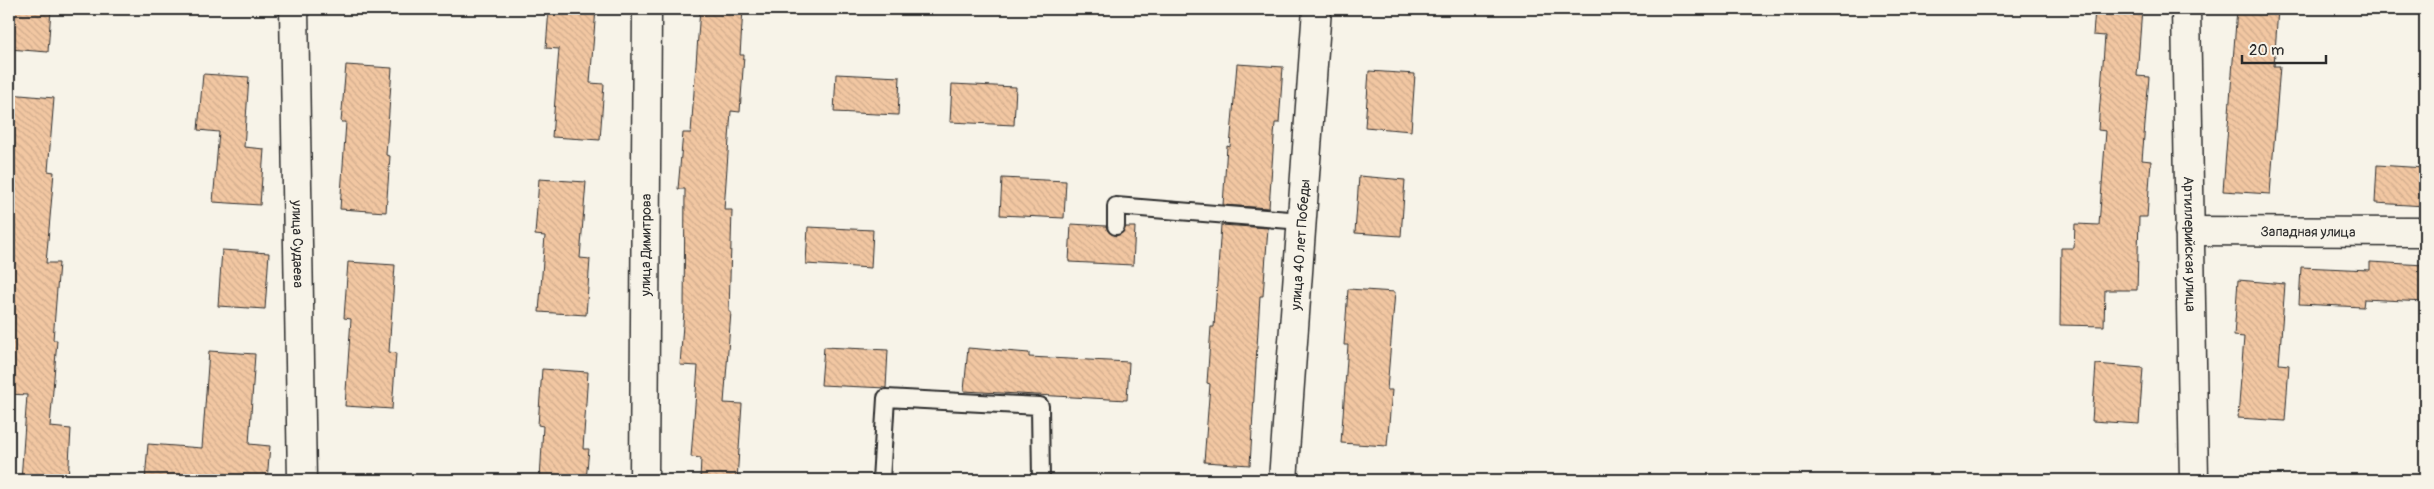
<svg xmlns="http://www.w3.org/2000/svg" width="2434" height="489" font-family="Pangolin,sans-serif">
  <defs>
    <pattern id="building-back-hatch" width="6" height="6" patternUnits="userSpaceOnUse" patternTransform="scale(1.25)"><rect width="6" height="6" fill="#f2c7a2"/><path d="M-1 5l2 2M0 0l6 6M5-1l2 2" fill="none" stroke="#d0ab8c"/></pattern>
  </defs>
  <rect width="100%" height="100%" fill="#f7f3e8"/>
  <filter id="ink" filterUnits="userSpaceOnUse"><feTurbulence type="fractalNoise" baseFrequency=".02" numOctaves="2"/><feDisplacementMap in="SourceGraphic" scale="10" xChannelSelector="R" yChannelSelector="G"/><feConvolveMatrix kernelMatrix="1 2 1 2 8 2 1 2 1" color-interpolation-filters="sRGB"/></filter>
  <g filter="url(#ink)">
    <!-- building -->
    <g fill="url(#building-back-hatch)" stroke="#2b2b2b">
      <path d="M 9,9 L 51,9 L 48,52 L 9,49 Z"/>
      <path d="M 549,9 L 596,9 L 590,83 L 604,84 L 600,140 L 552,137 L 559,49 L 546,48 Z"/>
      <path d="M 700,9 L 743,9 L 740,55 L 744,55 L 740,112 L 731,111 L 724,210 L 732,210 L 729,312 L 731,312 L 724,403 L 742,404 L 737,480 L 700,480 L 701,458 L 691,457 L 698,366 L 680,365 L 684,311 L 685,189 L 678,189 L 683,133 L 691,133 Z"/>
      <path d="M 2095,9 L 2142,9 L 2137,76 L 2149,77 L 2142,160 L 2151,161 L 2147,217 L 2139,217 L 2137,290 L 2105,290 L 2104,326 L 2060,325 L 2061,248 L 2074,248 L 2075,224 L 2099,225 L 2106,131 L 2098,130 L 2105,36 L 2093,35 Z"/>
      <path d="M 2237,9 L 2278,9 L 2274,66 L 2280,66 L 2270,194 L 2223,191 Z"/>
      <path d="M 1237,64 L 1283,67 L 1279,123 L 1275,123 L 1269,208 L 1223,205 L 1227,146 L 1230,147 Z"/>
      <path d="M 346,65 L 392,68 L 386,155 L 390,156 L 386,212 L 340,209 L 346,122 L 341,122 Z"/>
      <path d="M 1369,71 L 1415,74 L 1411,131 L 1365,127 Z"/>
      <path d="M 203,74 L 249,77 L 244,147 L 264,149 L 260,205 L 213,202 L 219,132 L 198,130 Z"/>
      <path d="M 836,74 L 900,77 L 898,115 L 834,112 Z"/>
      <path d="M 952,84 L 1016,87 L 1014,125 L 950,122 Z"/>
      <path d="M 9,94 L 54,98 L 48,171 L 54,172 L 46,263 L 59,263 L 53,340 L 57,340 L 50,427 L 71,429 L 68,480 L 21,480 L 27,395 L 9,394 L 12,317 L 9,316 L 9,304 L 14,225 L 9,225 Z"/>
      <path d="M 2377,165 L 2425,168 L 2425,206 L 2375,203 Z"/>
      <path d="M 1359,176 L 1405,180 L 1401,236 L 1355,233 Z"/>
      <path d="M 1002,178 L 1066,181 L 1064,218 L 1000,215 Z"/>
      <path d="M 539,179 L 586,182 L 580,258 L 590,259 L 586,315 L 539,312 L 545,236 L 535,235 Z"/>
      <path d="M 1071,224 L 1106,226 L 1108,231 L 1116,236 L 1121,234 L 1126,227 L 1135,227 L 1133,265 L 1069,262 Z"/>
      <path d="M 1221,225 L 1268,228 L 1263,296 L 1260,296 L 1250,465 L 1204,462 L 1210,384 L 1207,383 L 1211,327 L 1214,327 Z"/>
      <path d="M 808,227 L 873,230 L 871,268 L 806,264 Z"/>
      <path d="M 222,250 L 269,253 L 265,309 L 218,306 Z"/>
      <path d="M 348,262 L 395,265 L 389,352 L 396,353 L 392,409 L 345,406 L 351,319 L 344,318 Z"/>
      <path d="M 2370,262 L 2425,265 L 2425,302 L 2364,299 L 2363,307 L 2299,304 L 2301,267 L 2370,270 Z"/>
      <path d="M 2238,280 L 2285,284 L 2279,364 L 2289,365 L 2285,421 L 2238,418 L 2244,337 L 2234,336 Z"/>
      <path d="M 1348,289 L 1395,292 L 1387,390 L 1392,390 L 1387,446 L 1341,443 L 1348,345 L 1344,345 Z"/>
      <path d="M 824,347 L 888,350 L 886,388 L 821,385 Z"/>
      <path d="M 968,348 L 1029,353 L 1029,357 L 1129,362 L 1127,400 L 964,391 Z"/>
      <path d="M 209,351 L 255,354 L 249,444 L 270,446 L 267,480 L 145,480 L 148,444 L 202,448 Z"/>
      <path d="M 2096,364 L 2143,368 L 2139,424 L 2092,421 Z"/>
      <path d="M 542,369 L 588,372 L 583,449 L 589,449 L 586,480 L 540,480 L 543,426 L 538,425 Z"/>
    </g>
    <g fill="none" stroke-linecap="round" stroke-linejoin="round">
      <defs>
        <g id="lane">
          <path d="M 1116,226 L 1116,206 L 1302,221"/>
          <path d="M 881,480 L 886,398 L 1040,406 L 1041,480"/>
        </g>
        <g id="street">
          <path id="s1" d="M 294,9 L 302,480"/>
          <path id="s2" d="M 2186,9 L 2194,480"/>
          <path id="s3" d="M 2189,231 L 2425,232"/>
          <path id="s4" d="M 644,480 L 647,9"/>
        </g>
        <g id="secondary">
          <path id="s5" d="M 1283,480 L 1317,9"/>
        </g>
      </defs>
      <!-- lane casing -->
      <use href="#lane" stroke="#2b2b2b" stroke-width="20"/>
      <!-- street casing -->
      <use href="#street" stroke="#2b2b2b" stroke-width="31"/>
      <!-- secondary casing -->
      <use href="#secondary" stroke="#2b2b2b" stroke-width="31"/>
      <!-- lane -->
      <use href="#lane" stroke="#f7f3e8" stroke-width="16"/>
      <!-- street -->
      <use href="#street" stroke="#f7f3e8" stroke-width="28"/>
      <!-- secondary -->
      <use href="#secondary" stroke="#f7f3e8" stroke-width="28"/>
    </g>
  </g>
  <g text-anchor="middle" stroke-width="4" stroke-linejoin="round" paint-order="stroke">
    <!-- street labels -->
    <g font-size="14" fill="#2b2b2b" stroke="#f7f3e8">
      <text dy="5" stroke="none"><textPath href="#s3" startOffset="119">Западная улица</textPath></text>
      <text dy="5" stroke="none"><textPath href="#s4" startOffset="235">улица Димитрова</textPath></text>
      <text dy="5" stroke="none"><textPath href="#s2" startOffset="235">Артиллерийская улица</textPath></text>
      <text dy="5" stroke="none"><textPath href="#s1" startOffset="235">улица Судаева</textPath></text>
      <text dy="5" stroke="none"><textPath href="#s5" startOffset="236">улица 40 лет Победы</textPath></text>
    </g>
  </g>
  <!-- margin -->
  <rect width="2434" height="489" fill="none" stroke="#f7f3e8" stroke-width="30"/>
  <rect x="15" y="15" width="2404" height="459" fill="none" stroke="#2b2b2b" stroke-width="2" filter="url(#ink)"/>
  <!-- scale -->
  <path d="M2242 55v8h84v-8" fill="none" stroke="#2b2b2b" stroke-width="2.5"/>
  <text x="2249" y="55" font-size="15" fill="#2b2b2b" stroke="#f7f3e8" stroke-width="4" paint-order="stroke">20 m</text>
</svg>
